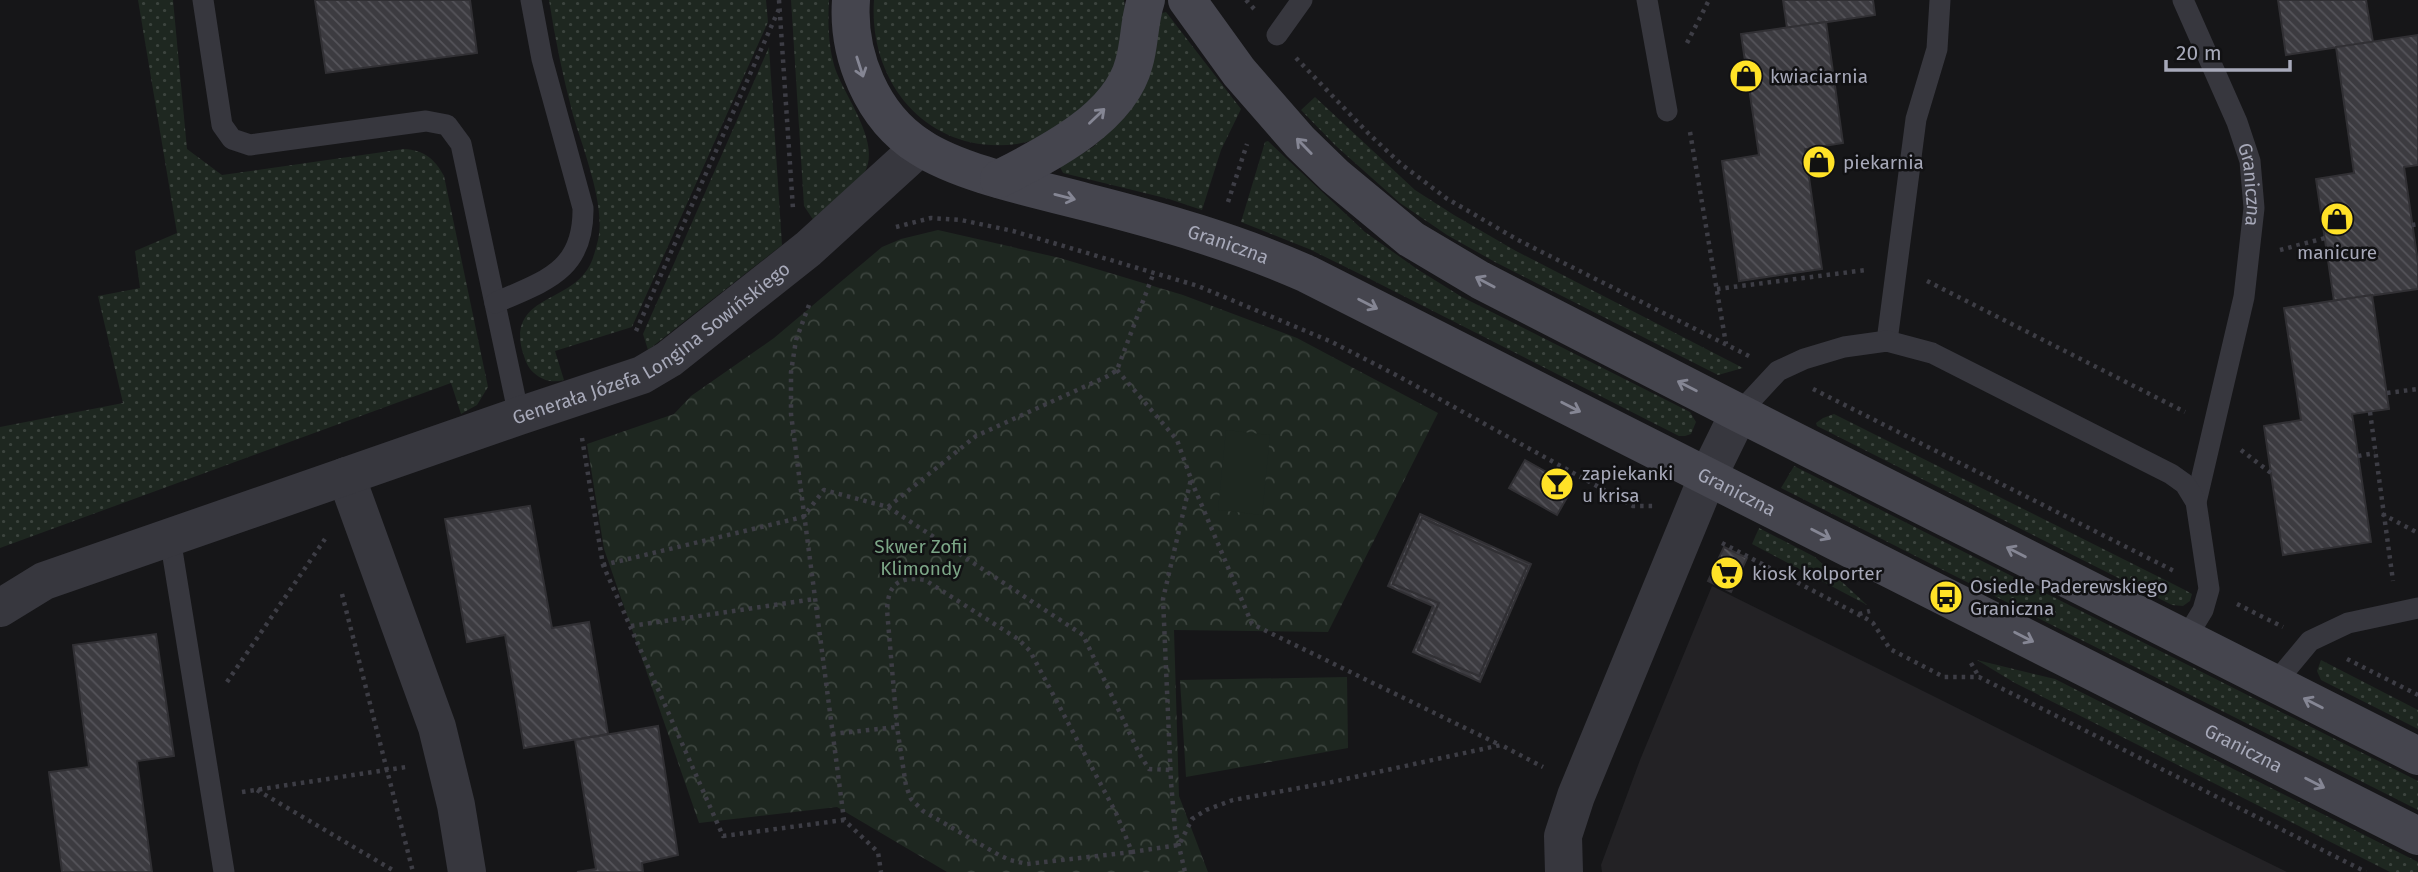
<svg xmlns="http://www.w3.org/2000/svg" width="2418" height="872" font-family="'Fira Sans',sans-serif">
  <defs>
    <pattern id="grass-dots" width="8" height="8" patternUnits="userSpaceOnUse" patternTransform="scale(1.75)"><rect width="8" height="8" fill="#1e2720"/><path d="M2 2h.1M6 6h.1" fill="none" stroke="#3c443e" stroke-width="1.8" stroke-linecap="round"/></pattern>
    <pattern id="park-crowns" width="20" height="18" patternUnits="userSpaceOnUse" patternTransform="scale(1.75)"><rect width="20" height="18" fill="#1e2720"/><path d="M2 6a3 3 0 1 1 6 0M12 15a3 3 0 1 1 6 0" fill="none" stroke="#3c443e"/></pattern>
    <pattern id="building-back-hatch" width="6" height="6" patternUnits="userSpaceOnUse" patternTransform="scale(1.75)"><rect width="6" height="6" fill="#3c3b40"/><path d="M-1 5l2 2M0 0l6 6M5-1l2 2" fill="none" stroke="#55545a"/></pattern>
  </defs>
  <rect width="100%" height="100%" fill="#161618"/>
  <!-- built -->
  <path fill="#232225" d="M 1712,586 L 2222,840 L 2287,872 L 1602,872 L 1601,865 L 1640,760 Z"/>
  <!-- grass -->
  <g fill="url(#grass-dots)">
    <path d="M 138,0 L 173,0 L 187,149 L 222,175 L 404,149 C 424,150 435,159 444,176 L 488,387 L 477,405 L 461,414 L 451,383 L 0,548 L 0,427 L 123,403 L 98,296 L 140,288 L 135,251 L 177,233 Z"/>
    <path d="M 549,0 L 766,0 L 768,22 L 632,327 L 555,351 L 564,380 C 553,383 543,381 534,373 C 527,367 525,359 522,350 C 510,300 561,302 584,274 C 592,265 595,252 598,240 C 606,206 583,149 573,115 C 563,77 555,39 549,0 Z"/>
    <path d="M 791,0 L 829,0 C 828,22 828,43 834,65 C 842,93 882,142 865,172 C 858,183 825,210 814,221 L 804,206 Z"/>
    <path d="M 874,0 L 1124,0 C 1128,28 1117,74 1099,96 C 1094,101 1087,105 1082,109 C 1062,125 1043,140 1017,144 C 929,156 868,84 874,0 Z"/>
    <path d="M 1166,12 L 1241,109 L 1221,150 L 1202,210 L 1169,199 L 1063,173 L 1060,167 L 1093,147 L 1126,116 L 1162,13 Z"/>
    <path d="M 769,47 L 782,245 L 648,350 L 643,334 Z"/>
    <path d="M 1315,97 L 1415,190 L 1454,215 L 1516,251 L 1743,368 L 1718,375 L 1495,262 L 1447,235 L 1400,203 L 1336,146 L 1301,110 Z"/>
    <path d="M 1268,141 L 1365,232 L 1417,269 L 1462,297 L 1690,412 L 1696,422 L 1691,434 L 1685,436 L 1679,436 L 1370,279 L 1309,249 L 1241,222 L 1265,142 Z"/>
    <path d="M 1834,414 L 2185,590 L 2192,594 L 2190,601 L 2183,606 L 2172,605 L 1817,426 L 1816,423 L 1823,418 Z"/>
    <path d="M 1794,466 L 2418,781 L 2418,810 L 1781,488 Z"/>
    <path d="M 1759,528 L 1815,557 L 1867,605 L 1752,544 Z"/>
    <path d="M 1977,660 L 2055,679 L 2418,862 L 2418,872 L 2390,872 L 2015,683 Z"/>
    <path d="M 2321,660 L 2418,710 L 2418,729 L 2321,680 L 2317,671 Z"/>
  </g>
  <!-- park -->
  <g fill="url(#park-crowns)">
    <path d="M 938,230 L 1060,258 L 1183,295 L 1297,338 L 1438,413 L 1328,632 L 1174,630 L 1179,796 L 1208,872 L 947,872 L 837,807 L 699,823 L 604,549 L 587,444 L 674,414 L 691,396 L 774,338 L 882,247 L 901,239 Z"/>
    <path d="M 1347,677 L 1348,748 L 1186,777 L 1180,680 Z"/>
  </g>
  <!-- pitch -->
  <path fill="#1e2720" d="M 1226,430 L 1270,435 L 1262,515 L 1218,510 Z"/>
  <!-- building -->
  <g fill="url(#building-back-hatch)" stroke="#313034" stroke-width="2" fill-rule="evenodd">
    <path d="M 315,0 L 470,0 L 477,53 L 326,73 Z"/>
    <path d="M 1783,0 L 1873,0 L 1875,15 L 1787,28 Z"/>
    <path d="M 2278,0 L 2366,0 L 2373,42 L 2286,55 Z"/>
    <path d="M 1826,22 L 1843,143 L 1805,149 L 1822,269 L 1739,281 L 1722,161 L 1759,155 L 1741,34 Z"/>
    <path d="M 2418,35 L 2418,165 L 2404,167 L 2418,263 L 2418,289 L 2334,301 L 2316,179 L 2354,173 L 2336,47 Z"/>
    <path d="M 2372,295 L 2389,409 L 2352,414 L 2371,542 L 2283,555 L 2264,426 L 2301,420 L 2284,308 Z"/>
    <path d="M 1525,460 L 1573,487 L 1557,515 L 1509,488 Z"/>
    <path d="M 530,506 L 552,628 L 589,622 L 608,734 L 524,748 L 505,635 L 467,642 L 445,519 Z"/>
    <path d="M 1420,514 L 1531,564 L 1480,682 L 1413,652 L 1433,606 L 1388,586 ZM 1422,518 L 1527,566 L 1479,676 L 1418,650 L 1439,603 L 1393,584 Z"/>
    <path d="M 1422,518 L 1527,566 L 1479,676 L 1418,650 L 1439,603 L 1393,584 Z"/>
    <path d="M 1724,547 L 1747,558 L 1731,592 L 1708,581 Z"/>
    <path d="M 156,634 L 174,756 L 137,761 L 152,872 L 62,872 L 49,772 L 89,767 L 73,645 Z"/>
    <path d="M 658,726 L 678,855 L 642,863 L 643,872 L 577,872 L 596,869 L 575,740 Z"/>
  </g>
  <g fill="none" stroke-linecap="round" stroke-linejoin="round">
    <!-- path -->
    <g stroke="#3d3d45" stroke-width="4.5" stroke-dasharray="3.5 5" stroke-linecap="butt">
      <path d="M 779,0 L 793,209"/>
      <path d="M 1246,0 L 1256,11"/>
      <path d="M 1687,43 L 1709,0"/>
      <path d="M 1296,58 L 1369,134 L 1401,164 L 1446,198 L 1518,240 L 1749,356"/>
      <path d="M 1690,132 L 1726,344"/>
      <path d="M 1228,202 L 1247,144"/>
      <path d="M 2412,225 L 2418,224"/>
      <path d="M 896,227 L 931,218 L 961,220 L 1013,231 L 1198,286 L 1332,342 L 1398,376 L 1633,506 L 1653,506"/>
      <path d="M 2280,250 L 2325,238"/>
      <path d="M 1927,281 L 2185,412"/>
      <path d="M 1717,289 L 1866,270"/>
      <path d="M 809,305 L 796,340 L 791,372 L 791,414 L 844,820 L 878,852 L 881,872"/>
      <path d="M 636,331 L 779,9"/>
      <path d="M 1117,370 L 1177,440 L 1191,479 L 1163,599 L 1171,782 L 1175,829 L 1185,872"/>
      <path d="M 1813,389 L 2174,571"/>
      <path d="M 2387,393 L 2418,389"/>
      <path d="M 2370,412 L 2393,581"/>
      <path d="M 582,438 L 603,565 L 723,836 L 844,820"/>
      <path d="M 2241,450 L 2271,473"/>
      <path d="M 2358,456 L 2375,453"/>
      <path d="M 1191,480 L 1252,624 L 1500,745"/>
      <path d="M 888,507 L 1083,635 L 1140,755 L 1149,769 L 1171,770"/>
      <path d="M 2382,514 L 2418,533"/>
      <path d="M 1722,543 L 1867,619 L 1873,623 L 1890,649 L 1944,677 L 1979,677 L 2366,872"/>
      <path d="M 603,565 L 803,517 L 824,490 L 888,507 L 976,436 L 1108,376 L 1117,370 L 1154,272"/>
      <path d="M 342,594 L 413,872"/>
      <path d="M 2237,604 L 2283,627"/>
      <path d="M 1859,614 L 1870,611"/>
      <path d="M 631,626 L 815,599"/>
      <path d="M 2347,659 L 2418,695"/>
      <path d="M 1971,663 L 1979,677"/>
      <path d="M 227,682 L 325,539"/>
      <path d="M 832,734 L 897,727"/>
      <path d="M 257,790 L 396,872"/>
      <path d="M 242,792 L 406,767"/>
      <path d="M 1132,852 L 1027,864 L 1010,860 L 999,855 L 923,811 L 911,799 L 906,786 L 897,727 L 887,610 C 888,584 899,576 925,580 L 1018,639 L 1030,651 L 1116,813 L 1132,852 L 1179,845 L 1192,819 L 1206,810 L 1233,800 L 1332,782 L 1501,745 L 1543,767"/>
    </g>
    <!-- lane -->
    <g stroke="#37373e" stroke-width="21">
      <path d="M 203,0 L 222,125 L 232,139 L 250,145 L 426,121 L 447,125 L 461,144 L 519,416"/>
      <path d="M 1647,0 L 1667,111"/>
      <path id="s1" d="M 2183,0 L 2237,122 L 2250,161 L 2254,208 L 2244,297 L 2196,502"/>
      <path d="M 1277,35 L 1302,0"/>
      <path d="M 495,303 C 545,281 584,271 583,208 L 542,59 L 531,0"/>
      <path d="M 1887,341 L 1916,119 L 1937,49 L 1940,0"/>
      <path d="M 1739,413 L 1778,371 L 1804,359 L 1844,347 L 1887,341 L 1932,353 L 2171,474 L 2185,484 L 2196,502 L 2209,589 L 2203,610 L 2186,638"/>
      <path d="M 170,538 L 224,872"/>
      <path d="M 2275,683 L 2310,641 L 2348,623 L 2418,608"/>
    </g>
    <!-- street -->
    <g stroke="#37373e" stroke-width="38">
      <path d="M 346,476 L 437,727 L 456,805 L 467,872"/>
      <path id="s2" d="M 0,608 L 44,581 L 519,416 L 642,375 L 669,359 L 808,249 L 920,147"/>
      <path d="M 1564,872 L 1563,836 L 1576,796 L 1708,476 L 1739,413"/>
    </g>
    <!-- secondary -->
    <g stroke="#45454e" stroke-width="38">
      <path id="s3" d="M 851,0 C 847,55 872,117 920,147 C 961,174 1037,189 1086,202 C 1161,221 1235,242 1307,274 L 2418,836"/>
      <path d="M 1187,0 L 1239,72 L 1300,142 L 1335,176 L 1411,239 L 1480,280 L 1739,413 L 2418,756"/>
      <path d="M 999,179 C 1046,155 1120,119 1134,63 C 1140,43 1139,20 1146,0"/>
    </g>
  </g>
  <!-- one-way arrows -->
  <defs><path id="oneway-shaft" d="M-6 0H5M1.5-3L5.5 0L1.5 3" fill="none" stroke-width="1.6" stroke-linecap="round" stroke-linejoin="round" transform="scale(1.75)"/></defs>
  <g stroke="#858694">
    <use href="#oneway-shaft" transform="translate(860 67) rotate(72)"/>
    <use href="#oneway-shaft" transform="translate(1097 116) rotate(-44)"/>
    <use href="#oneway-shaft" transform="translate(1304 146) rotate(-134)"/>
    <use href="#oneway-shaft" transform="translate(1065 197) rotate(14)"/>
    <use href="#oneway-shaft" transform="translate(1485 282) rotate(-152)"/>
    <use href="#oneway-shaft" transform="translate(1368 304) rotate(27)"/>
    <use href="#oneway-shaft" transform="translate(1687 386) rotate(-153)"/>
    <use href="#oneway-shaft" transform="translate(1571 407) rotate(27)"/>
    <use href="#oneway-shaft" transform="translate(1821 534) rotate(27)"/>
    <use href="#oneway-shaft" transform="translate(2016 552) rotate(-153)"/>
    <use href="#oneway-shaft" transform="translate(2024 637) rotate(27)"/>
    <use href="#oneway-shaft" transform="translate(2313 703) rotate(-153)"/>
    <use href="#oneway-shaft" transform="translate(2315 783) rotate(27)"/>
  </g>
  <!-- icons -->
  <defs>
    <symbol id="shop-disc" viewBox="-11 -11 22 22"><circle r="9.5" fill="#ffe227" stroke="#111113"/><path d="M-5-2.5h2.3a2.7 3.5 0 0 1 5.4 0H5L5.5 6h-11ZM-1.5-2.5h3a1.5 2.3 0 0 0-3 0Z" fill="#111"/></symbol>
    <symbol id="bar-disc" viewBox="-11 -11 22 22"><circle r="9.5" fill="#ffe227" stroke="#111113"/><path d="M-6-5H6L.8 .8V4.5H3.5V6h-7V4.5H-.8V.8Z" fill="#111"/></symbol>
    <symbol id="supermarket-disc" viewBox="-11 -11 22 22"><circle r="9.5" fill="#ffe227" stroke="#111113"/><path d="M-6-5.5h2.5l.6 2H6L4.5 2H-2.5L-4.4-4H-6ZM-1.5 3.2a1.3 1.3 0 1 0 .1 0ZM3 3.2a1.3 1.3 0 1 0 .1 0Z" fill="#111"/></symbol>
    <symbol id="bus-disc" viewBox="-11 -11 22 22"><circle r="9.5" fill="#ffe227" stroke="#111113"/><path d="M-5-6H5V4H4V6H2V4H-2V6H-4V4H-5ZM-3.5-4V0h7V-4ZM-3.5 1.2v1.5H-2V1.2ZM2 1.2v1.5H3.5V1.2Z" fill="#111"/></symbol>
  </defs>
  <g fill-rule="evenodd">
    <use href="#shop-disc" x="1727" y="57" width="38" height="38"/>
    <use href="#shop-disc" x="1800" y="143" width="38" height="38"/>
    <use href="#shop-disc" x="2318" y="200" width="38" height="38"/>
    <use href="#bar-disc" x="1538" y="465" width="38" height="38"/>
    <use href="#supermarket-disc" x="1708" y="554" width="38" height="38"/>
    <use href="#bus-disc" x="1927" y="578" width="38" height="38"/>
  </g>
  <g text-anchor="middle" stroke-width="5" stroke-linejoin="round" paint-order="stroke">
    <!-- poi labels -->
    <g font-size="19" fill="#a7a9b9" stroke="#111113" text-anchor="start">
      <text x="1770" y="83">kwiaciarnia</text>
      <text x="1843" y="169">piekarnia</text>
      <text x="2337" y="259" text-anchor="middle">manicure</text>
      <text x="1582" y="480">zapiekanki<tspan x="1582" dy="22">u krisa</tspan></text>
      <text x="1752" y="580">kiosk kolporter</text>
      <text x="1970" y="593">Osiedle Paderewskiego<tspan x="1970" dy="22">Graniczna</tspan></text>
    </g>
    <!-- street labels -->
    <g font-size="19" fill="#a7a9b9" stroke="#111113">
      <text dy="7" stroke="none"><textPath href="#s1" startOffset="198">Graniczna</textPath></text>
      <text dy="7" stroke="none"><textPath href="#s3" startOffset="494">Graniczna</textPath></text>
      <text dy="7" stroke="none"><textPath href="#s2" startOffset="707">Generała Józefa Longina Sowińskiego</textPath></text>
      <text dy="7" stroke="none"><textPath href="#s3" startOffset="1060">Graniczna</textPath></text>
      <text dy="7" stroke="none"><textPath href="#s3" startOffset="1628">Graniczna</textPath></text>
    </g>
    <!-- park labels -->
    <g font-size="19" fill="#7ca687" stroke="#111113">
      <text x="921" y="553">Skwer Zofii<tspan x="921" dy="22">Klimondy</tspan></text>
    </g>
  </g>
  <!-- scale -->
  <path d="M2166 60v10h124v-10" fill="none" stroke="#a7a9b9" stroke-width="3.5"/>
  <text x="2176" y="60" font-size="21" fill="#a7a9b9" stroke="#111113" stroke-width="5" paint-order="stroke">20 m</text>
</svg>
